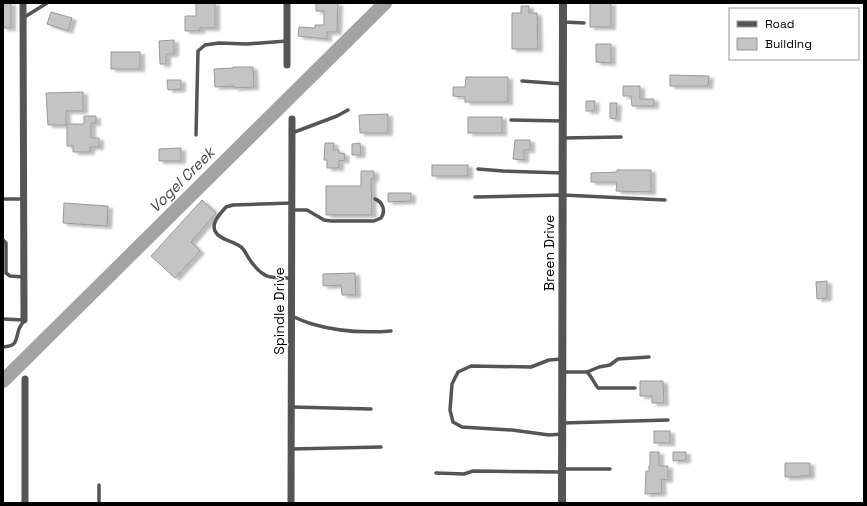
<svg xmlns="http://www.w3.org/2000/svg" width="867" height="506" font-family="'Space Grotesk',sans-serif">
  <defs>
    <filter id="shadow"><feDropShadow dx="4.5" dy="2.5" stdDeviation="1" flood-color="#0004"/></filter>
  </defs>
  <rect width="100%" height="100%" fill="#fff"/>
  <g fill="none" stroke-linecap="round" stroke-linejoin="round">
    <!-- river -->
    <path stroke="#a3a3a3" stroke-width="14" d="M 3,381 L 385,3"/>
  </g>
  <!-- building -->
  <g fill="#c4c4c4" stroke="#999" filter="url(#shadow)">
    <rect x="3" y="3" width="8" height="25"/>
    <path d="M 196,3 L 215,3 L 215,28 L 200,28 L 200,31 L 185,31 L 185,16 L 196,16 Z"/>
    <path d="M 316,3 L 338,3 L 337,32 L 327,32 L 327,39 L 298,36 L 299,27 L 315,28 L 315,25 L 324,25 L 324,11 L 316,11 Z"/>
    <rect x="590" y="3" width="21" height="24"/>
    <path d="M 521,6 L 529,6 L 529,13 L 537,13 L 538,49 L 512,49 L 512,13 L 521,13 Z"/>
    <path d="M 51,12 L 72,18 L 68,31 L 47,24 Z"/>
    <path d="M 174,40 L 174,54 L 166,54 L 166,64 L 160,64 L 159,41 Z"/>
    <path d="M 596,44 L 611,44 L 611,63 L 596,62 Z"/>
    <rect x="111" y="52" width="29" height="17"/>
    <path d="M 233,67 L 253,67 L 254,87 L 234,88 L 234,86 L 215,87 L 214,69 L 233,68 Z"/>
    <path d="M 670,75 L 709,76 L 708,86 L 670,86 Z"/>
    <path d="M 466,77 L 508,77 L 508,102 L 465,102 L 465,97 L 453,96 L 453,87 L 465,87 Z"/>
    <path d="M 167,80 L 181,80 L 181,89 L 168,90 Z"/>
    <path d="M 623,86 L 640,86 L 640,99 L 654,99 L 654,106 L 632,106 L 631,96 L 623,96 Z"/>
    <path d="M 83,92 L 83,111 L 66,111 L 66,125 L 48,125 L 46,93 Z"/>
    <path d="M 586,101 L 595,101 L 594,111 L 586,111 Z"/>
    <path d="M 610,103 L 617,103 L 616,119 L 610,118 Z"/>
    <path d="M 388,114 L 388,133 L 360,133 L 359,115 Z"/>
    <path d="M 84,116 L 96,116 L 96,123 L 91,123 L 91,138 L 99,138 L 99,147 L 90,147 L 90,152 L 73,152 L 73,146 L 67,146 L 67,124 L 84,124 Z"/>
    <rect x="468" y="117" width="34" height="16"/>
    <path d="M 515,140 L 530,140 L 530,150 L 524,150 L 524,160 L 513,159 Z"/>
    <path d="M 325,143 L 334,143 L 333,150 L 339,150 L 339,153 L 345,154 L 344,161 L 339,160 L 339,168 L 327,168 L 327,160 L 324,160 Z"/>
    <path d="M 360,143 L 361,155 L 352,155 L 352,144 Z"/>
    <path d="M 181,148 L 181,161 L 159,161 L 159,149 Z"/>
    <rect x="432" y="165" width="36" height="11"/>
    <path d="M 617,170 L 651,170 L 651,192 L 616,191 L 617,182 L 591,182 L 591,173 L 617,172 Z"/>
    <path d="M 361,171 L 374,171 L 374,179 L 371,179 L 372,215 L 326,215 L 326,186 L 361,186 Z"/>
    <path d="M 388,193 L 411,193 L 411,201 L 388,202 Z"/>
    <path d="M 202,200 L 216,213 L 191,242 L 200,251 L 175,278 L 151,256 Z"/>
    <path d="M 64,203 L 108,206 L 107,226 L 63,223 Z"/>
    <path d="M 355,273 L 356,295 L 342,295 L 341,285 L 323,286 L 323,274 Z"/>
    <path d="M 827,281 L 827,298 L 817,299 L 816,282 Z"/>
    <path d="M 640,381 L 663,381 L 664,403 L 652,403 L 652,396 L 640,396 Z"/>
    <rect x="654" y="431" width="16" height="12"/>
    <path d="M 650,452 L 659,452 L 659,466 L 668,466 L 668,480 L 661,479 L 662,493 L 645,494 L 646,471 L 649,471 L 649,466 L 650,466 Z"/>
    <path d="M 673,452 L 686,452 L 686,460 L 673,461 Z"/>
    <path d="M 785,463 L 810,463 L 810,476 L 800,476 L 800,477 L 785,477 Z"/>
  </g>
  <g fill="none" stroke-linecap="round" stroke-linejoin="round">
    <!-- service -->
    <g stroke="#555" stroke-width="3.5">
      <path d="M 23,18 L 47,3"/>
      <path d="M 564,22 L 584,23"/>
      <path d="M 522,81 L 563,84"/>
      <path d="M 511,120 L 563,121"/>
      <path d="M 292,133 L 337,116 L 348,110"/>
      <path d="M 196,135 L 198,51 L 205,45 L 219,43 L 247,44 L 287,41"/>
      <path d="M 564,138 L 621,137"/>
      <path d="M 478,169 L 503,171 L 563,173"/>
      <path d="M 475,197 L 563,195 L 665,200"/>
      <path d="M 3,199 L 24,199"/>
      <path d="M 292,210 L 307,210 L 324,220 L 331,221 L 374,221 L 381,218 C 386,211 383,202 375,199"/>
      <path d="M 3,240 L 6,243 L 6,273 L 10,276 L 24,277"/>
      <path d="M 292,278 C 270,278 263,279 250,260 C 247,256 245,250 241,247 C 234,241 219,240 215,231 C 211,222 221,213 226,207 L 233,205 L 292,203"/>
      <path d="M 292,316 C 298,319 305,322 312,324 C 336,331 366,333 391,331"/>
      <path d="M 3,319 L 24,320 C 23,323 20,326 19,329 C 15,341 18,346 3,347"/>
      <path d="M 563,372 L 587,372 C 592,377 594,383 598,388 L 635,388"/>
      <path d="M 587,372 L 599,367 L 610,365 L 618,359 L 649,357"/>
      <path d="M 292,407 L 371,409"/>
      <path d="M 563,423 L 668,420"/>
      <path d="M 562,434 L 549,435 L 512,430 L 462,427 L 453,422 L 450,410 L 452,384 L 458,372 L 471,366 L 531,367 L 549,360 L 562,359"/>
      <path d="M 291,449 L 381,447"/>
      <path d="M 563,469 L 610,469"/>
      <path d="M 436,473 L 464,474 L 473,471 L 562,472"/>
      <path d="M 99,503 L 99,485"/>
    </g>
    <!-- minor -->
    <g stroke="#555" stroke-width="7">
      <path d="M 23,3 L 24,320"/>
      <path d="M 287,65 L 287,3"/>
      <path d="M 25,503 L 25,379"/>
      <path d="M 291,503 L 292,119"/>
    </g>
    <!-- tertiary -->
    <path stroke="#555" stroke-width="8" d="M 562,503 L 563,3"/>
  </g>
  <g text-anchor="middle" stroke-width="3" stroke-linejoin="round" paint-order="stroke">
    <!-- street labels -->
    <g font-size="14" fill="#000" stroke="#fff">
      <text transform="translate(549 253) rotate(-90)" y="5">Breen Drive</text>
      <text transform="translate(279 311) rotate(-90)" y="5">Spindle Drive</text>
    </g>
    <!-- water labels -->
    <g font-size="15" font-style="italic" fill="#444" stroke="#fff">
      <text transform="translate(182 180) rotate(-45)" y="5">Vogel Creek</text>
    </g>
  </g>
  <!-- border -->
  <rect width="867" height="506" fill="none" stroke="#000000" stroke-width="8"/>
  <!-- legend -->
  <rect x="729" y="8" width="130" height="52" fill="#ffffff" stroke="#999999"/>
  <rect x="737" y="21" width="20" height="6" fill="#555555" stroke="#999999"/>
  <text x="765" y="28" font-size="12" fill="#000000">Road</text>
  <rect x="737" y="38" width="20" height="12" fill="#c4c4c4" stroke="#999999"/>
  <text x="765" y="48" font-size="12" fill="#000000">Building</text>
</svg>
